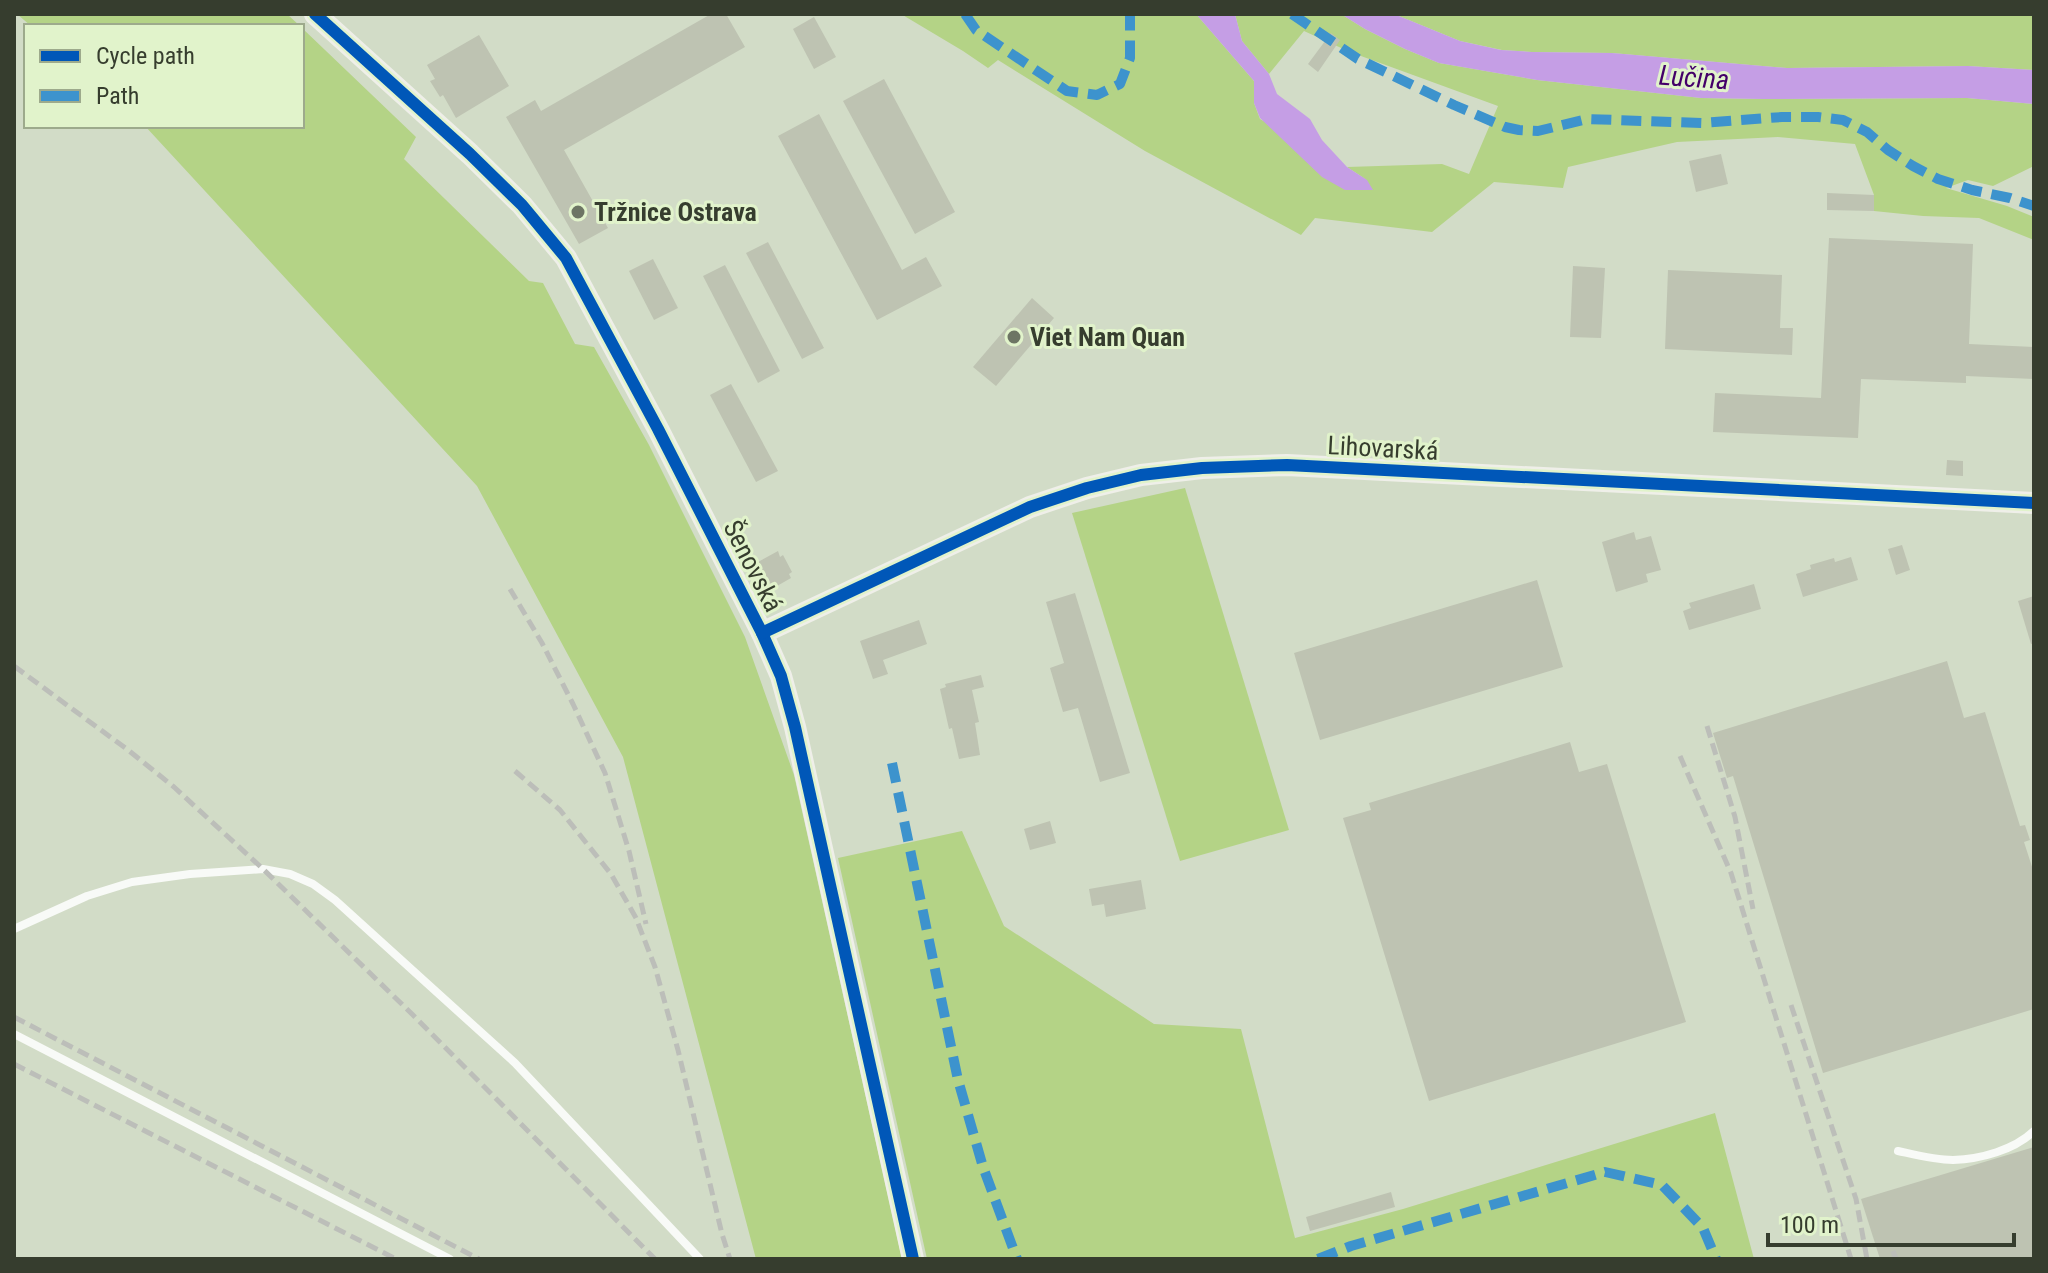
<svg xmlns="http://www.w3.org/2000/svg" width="2048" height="1273" font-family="'Roboto Condensed',sans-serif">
  <rect width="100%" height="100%" fill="#d2dcc7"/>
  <!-- green -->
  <g fill="#b4d386">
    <path d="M 17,14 L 287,14 L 300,26 L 31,26 Z"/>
    <path d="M 901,14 L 1196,14 L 1254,81 L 1254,103 L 1260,119 L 1367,180 L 1347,167 L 1442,164 L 1469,174 L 1498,106 L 1350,52 L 1304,31 L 1269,74 L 1242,41 L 1235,14 L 1341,14 L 1365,29 L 1405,49 L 1439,63 L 1537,80 L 1701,98 L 1763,99 L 1967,98 L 2034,104 L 2034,166 L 1993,186 L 1968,180 L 1946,188 L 2007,206 L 2034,217 L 2034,240 L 1979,218 L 1923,216 L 1874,211 L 1874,195 L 1855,144 L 1778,137 L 1677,142 L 1568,167 L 1563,188 L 1494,182 L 1432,232 L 1315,218 L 1301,235 L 1145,151 L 998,60 L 988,68 L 963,51 Z"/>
    <path d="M 1394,14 L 2034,14 L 2034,70 L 1968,66 L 1787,68 L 1612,53 L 1532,52 L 1502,50 L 1460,41 Z"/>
    <path d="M 302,28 L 416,137 L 404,159 L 529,281 L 543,283 L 575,344 L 594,347 L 649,445 L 745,637 L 794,775 L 902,1259 L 756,1259 L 623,757 L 477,486 L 145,126 L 302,126 Z"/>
    <path d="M 1185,488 L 1289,830 L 1180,861 L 1072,513 Z"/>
    <path d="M 962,831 L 1004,926 L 1154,1024 L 1241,1029 L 1295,1238 L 1403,1209 L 1715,1113 L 1754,1259 L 927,1259 L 838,858 Z"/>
  </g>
  <!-- water -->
  <g fill="#c59ee5">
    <path d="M 1196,14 L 1235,14 L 1242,41 L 1269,74 L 1277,94 L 1310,119 L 1322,140 L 1347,167 L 1367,180 L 1373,190 L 1345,190 L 1322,177 L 1260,118 L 1254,103 L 1254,81 Z"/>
    <path d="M 1341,14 L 1394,14 L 1460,41 L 1501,50 L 1532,52 L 1612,53 L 1787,68 L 1968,66 L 2034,70 L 2034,104 L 1967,98 L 1763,99 L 1701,98 L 1537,80 L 1439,63 L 1405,49 L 1365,29 Z"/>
  </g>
  <!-- building -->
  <g fill="#bec3b2">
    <path d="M 711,14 L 726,14 L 745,47 L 564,150 L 608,228 L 579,244 L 506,117 L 535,100 L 541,111 Z"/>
    <path d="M 814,17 L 836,57 L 814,69 L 793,29 Z"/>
    <path d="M 1331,33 L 1340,40 L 1318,72 L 1308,64 Z"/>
    <path d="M 479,35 L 509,86 L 456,118 L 443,95 L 440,97 L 430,81 L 435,79 L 427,65 Z"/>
    <path d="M 884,79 L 955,212 L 915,234 L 843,101 Z"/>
    <path d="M 819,114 L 902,270 L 926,257 L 942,286 L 877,320 L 778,136 Z"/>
    <path d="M 1721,154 L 1728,184 L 1696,192 L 1689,161 Z"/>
    <path d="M 1827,193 L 1874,195 L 1874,211 L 1827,210 Z"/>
    <path d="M 1829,238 L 1973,244 L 1969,344 L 2034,347 L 2034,379 L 1966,376 L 1966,383 L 1861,379 L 1858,438 L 1713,432 L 1715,393 L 1821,398 Z"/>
    <path d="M 768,242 L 824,348 L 802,359 L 746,253 Z"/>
    <path d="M 653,259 L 678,308 L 654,320 L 629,271 Z"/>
    <path d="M 725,265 L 780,371 L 758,383 L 703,276 Z"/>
    <path d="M 1573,266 L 1605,268 L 1601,338 L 1570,337 Z"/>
    <path d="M 1668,270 L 1782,275 L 1780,328 L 1793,328 L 1792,355 L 1665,349 Z"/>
    <path d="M 1032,298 L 1054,318 L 996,386 L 973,367 Z"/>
    <path d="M 731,384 L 778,471 L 756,482 L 710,395 Z"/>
    <path d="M 1947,460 L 1963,461 L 1963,476 L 1946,475 Z"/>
    <path d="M 1634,532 L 1636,540 L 1651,536 L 1661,570 L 1646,574 L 1648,582 L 1616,592 L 1602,542 Z"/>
    <path d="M 1902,545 L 1910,570 L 1896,575 L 1888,549 Z"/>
    <path d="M 778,551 L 780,557 L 783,555 L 792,572 L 789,574 L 791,578 L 770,590 L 756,563 Z"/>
    <path d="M 1851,557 L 1858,580 L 1803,597 L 1796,574 L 1811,569 L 1810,565 L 1834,558 L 1835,562 Z"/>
    <path d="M 1537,580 L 1563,667 L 1320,740 L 1294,653 Z"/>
    <path d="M 1754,584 L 1761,609 L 1689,630 L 1683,611 L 1691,608 L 1689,603 Z"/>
    <path d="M 1075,593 L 1130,773 L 1100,782 L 1078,708 L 1063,712 L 1050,668 L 1064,663 L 1046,602 Z"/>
    <path d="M 2034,596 L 2034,643 L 2031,644 L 2018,601 Z"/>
    <path d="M 919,620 L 927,644 L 883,660 L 888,674 L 873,679 L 860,641 Z"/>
    <path d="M 1947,661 L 1964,718 L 1985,712 L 2020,826 L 2025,825 L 2030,840 L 2024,842 L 2034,873 L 2034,1009 L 1823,1073 L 1733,776 L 1727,778 L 1713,733 Z"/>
    <path d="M 981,675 L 984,687 L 972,690 L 979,722 L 975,723 L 980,755 L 959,759 L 952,728 L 949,729 L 940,689 L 946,687 L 945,684 Z"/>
    <path d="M 1570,742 L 1579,772 L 1607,764 L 1686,1022 L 1429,1101 L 1343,818 L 1371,810 L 1369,803 Z"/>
    <path d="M 1050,821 L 1056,843 L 1030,850 L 1024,829 Z"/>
    <path d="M 1141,880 L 1146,909 L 1106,917 L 1104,904 L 1092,906 L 1089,889 Z"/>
    <path d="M 2034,1147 L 2034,1259 L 1880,1259 L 1861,1199 Z"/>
    <path d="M 1391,1192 L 1395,1207 L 1310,1231 L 1306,1217 Z"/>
  </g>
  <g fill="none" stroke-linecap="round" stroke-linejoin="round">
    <!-- lane -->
    <g stroke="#f8faf7" stroke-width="8">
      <path d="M 14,929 L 87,896 L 132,882 L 190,874 L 263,869 L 290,874 L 313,884 L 335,900 L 515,1063 L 700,1259"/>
      <path d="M 14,1034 L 450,1259"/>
      <path d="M 1898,1151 C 1916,1155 1935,1160 1953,1160 C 1981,1159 2014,1150 2034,1131"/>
    </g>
    <!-- secondary -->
    <g stroke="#efefe9" stroke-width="22">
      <path d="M 315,14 L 470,154 L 522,205 L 566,258 L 658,429 L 762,633 L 781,676 L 795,727 L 913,1259"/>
      <path d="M 762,633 L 1030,507 L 1087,488 L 1141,475 L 1202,468 L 1287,465 L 2034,503"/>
    </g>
    <!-- rail -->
    <g stroke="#bcbeb9" stroke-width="5" stroke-dasharray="12 6" stroke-linecap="butt">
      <path d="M 510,589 L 542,643 L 573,704 L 605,773 L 629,851 L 646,924"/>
      <path d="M 14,666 L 128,750 L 174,787 L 263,869 L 413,1015 L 655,1259"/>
      <path d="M 1707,726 L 1735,817 L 1753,909"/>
      <path d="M 1680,756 L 1731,873 L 1851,1259"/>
      <path d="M 515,771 L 560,810 L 611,874 L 636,918 L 655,967 L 678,1050 L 722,1234 L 730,1259"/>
      <path d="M 1791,1005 L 1856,1199 L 1867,1259"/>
      <path d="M 14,1017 L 479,1259"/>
      <path d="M 14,1064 L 396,1259"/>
      <path d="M 1893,1251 L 1896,1259"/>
    </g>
    <!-- quiet -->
    <g stroke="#3d93cd" stroke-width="10" stroke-dasharray="20 10" stroke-linecap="butt">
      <path d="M 965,14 L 976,30 L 1067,91 L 1097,95 L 1120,84 L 1130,58 L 1130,14"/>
      <path d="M 1292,14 L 1358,59 L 1454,105 L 1505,127 L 1519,130 L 1538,131 L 1587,119 L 1702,123 L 1782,117 L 1818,117 L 1843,120 L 1867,132 L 1888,150 L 1913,166 L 1938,179 L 1972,190 L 2010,198 L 2034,206"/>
      <path d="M 892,763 L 958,1080 L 983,1167 L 1017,1259"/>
      <path d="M 1318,1259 L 1351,1246 L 1605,1172 L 1662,1185 L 1703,1228 L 1716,1259"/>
    </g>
    <defs>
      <g id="cycleway">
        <path d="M 315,14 L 470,154 L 522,205 L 566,258 L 658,429 L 762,633 L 781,676 L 795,727 L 913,1259"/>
        <path d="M 762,633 L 1030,507 L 1087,488 L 1141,475 L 1202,468 L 1287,465 L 2034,503"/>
      </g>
    </defs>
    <!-- cycleway casing -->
    <use href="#cycleway" stroke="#e1f3cb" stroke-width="17"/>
    <!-- cycleway -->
    <use href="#cycleway" stroke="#0057b8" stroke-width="12"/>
  </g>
  <!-- markers -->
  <g fill="#6d7564" stroke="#e1f3cb" stroke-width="3">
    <circle cx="578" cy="212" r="8"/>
    <circle cx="1014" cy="337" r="8"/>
  </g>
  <g text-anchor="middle" stroke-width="6" stroke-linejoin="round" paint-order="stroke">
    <!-- poi labels -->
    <g font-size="26" font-weight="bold" fill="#363d2e" stroke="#e1f3cb" text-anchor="start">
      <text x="594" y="221">Tržnice Ostrava</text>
      <text x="1030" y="346">Viet Nam Quan</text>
    </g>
    <!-- street labels -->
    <g font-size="26" fill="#363d2e" stroke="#e1f3cb">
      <text transform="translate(1383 448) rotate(3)" y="9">Lihovarská</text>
      <text transform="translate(753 566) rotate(63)" y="9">Šenovská</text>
    </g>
    <!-- water labels -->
    <g font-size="28" font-style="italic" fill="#440069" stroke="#e1f3cb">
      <text transform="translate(1694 77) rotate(4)" y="10">Lučina</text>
    </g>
  </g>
  <!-- border -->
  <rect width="2048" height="1273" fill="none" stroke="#363d2e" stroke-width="32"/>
  <!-- legend -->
  <rect x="24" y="24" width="280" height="104" fill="#e1f3cb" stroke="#9daa8c" stroke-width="2"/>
  <rect x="40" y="50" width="40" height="12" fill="#0057b8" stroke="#9daa8c" stroke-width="2"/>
  <text x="96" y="64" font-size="24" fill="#363d2e">Cycle path</text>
  <rect x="40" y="90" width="40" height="12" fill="#3d93cd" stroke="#9daa8c" stroke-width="2"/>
  <text x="96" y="104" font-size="24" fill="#363d2e">Path</text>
  <!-- scale -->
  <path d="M1768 1233v12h246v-12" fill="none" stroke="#363d2e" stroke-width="4"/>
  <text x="1780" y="1233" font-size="24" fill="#363d2e" stroke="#e1f3cb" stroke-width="6" paint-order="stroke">100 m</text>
</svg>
